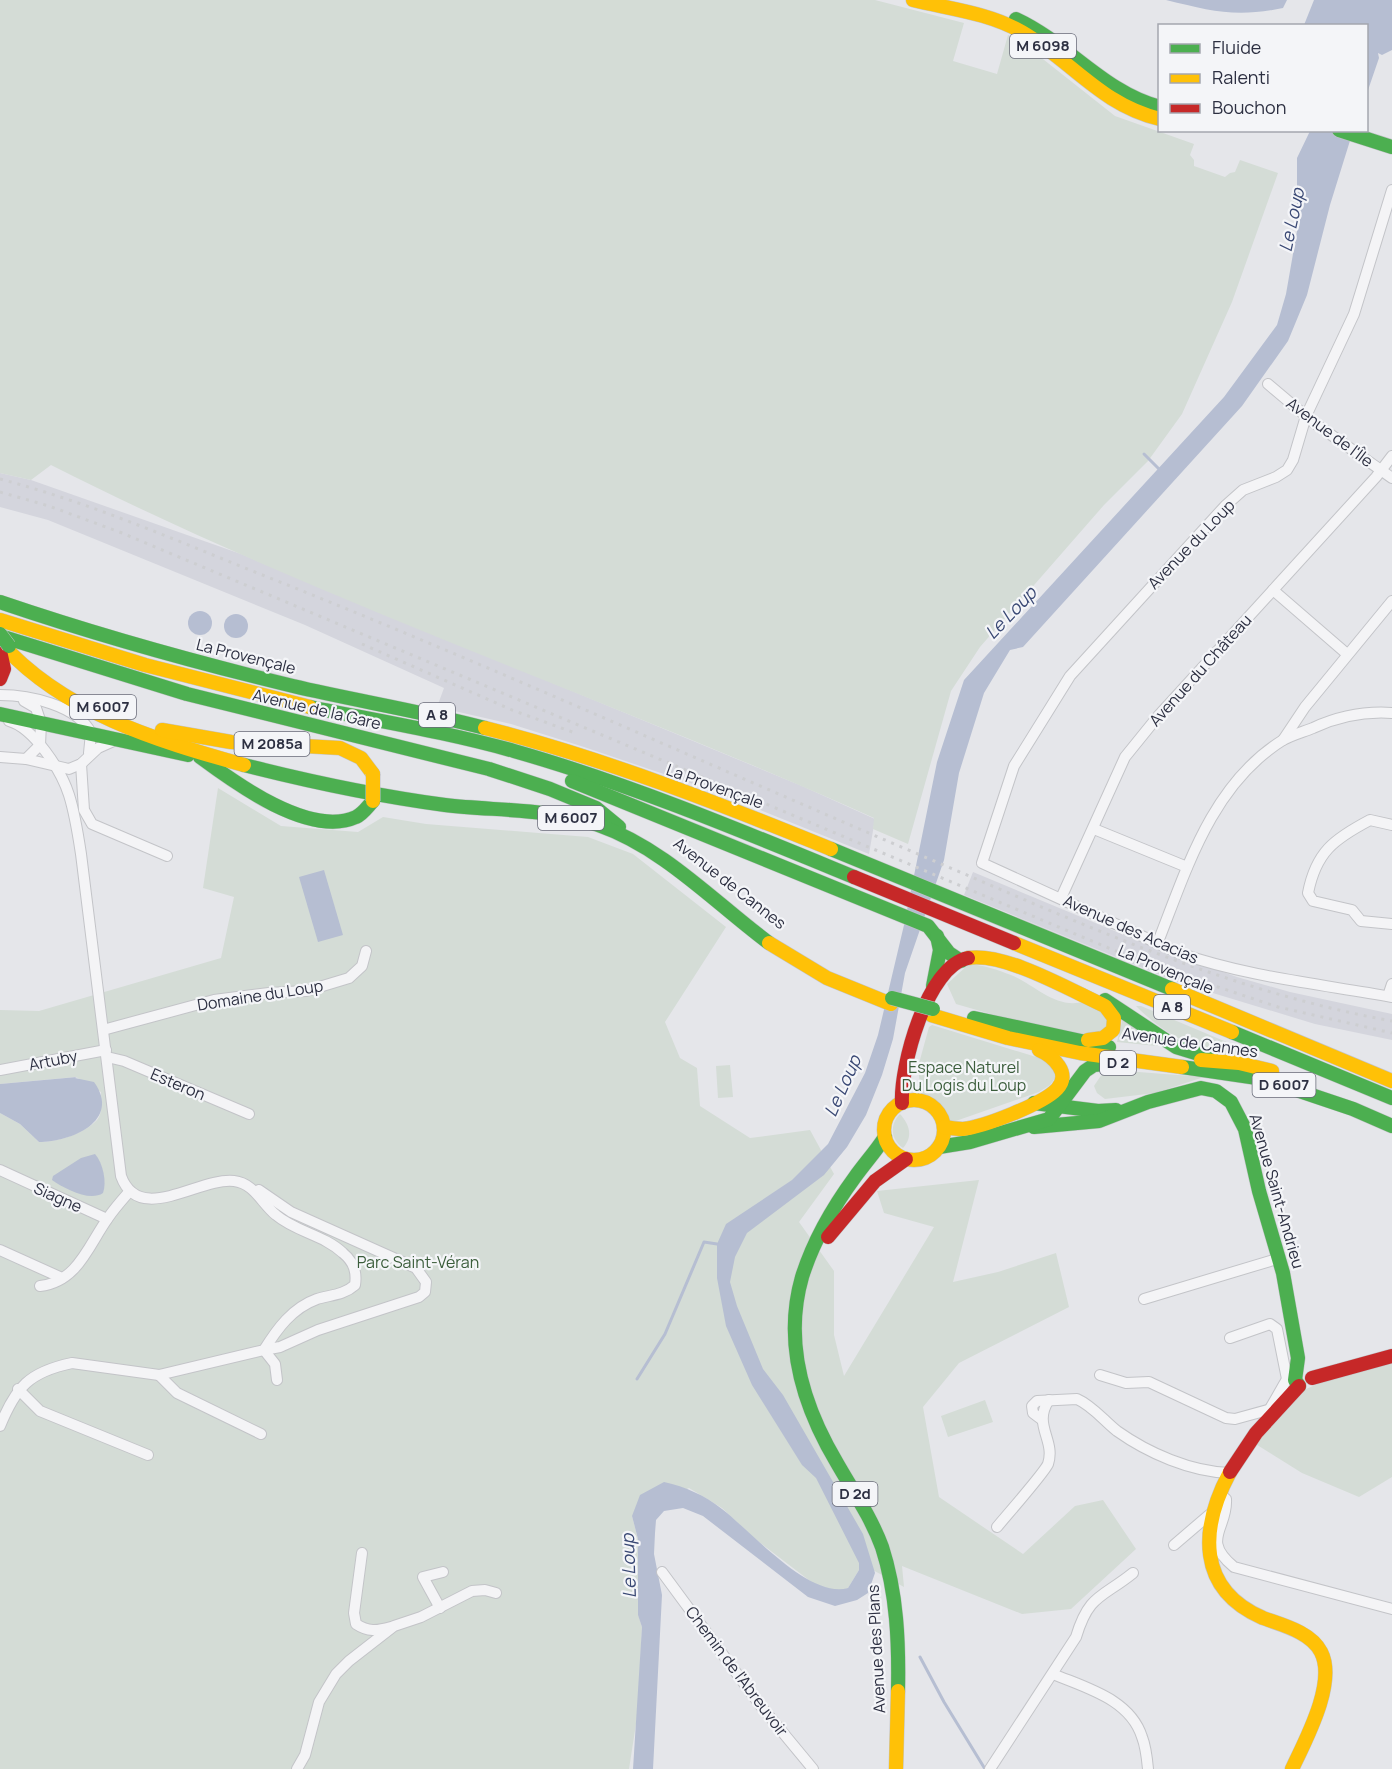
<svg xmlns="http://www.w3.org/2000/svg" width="1392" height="1769" font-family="Manrope,sans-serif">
  <rect width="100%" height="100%" fill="#e5e6ea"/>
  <!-- built -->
  <g fill="#d4d5dd">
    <path d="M 0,473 L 31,480 L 241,554 L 802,786 L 875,819 L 869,854 L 708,789 L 584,747 L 511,724 L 437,707 L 444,688 L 305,625 L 48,520 L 0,507 Z"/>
    <path d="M 973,872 L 1158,949 L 1237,977 L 1290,992 L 1392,1014 L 1392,1040 L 1315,1024 L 1180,983 L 964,895 Z"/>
  </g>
  <!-- green -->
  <g fill="#d4dcd6">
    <path d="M 0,0 L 875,0 L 964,23 L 953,61 L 997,74 L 1008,35 L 1015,37 L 1115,116 L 1194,144 L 1190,155 L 1194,160 L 1194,166 L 1225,177 L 1230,173 L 1235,172 L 1240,160 L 1278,173 L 1232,302 L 1182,414 L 1148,461 L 1104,505 L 980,647 L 951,691 L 908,844 L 873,829 L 874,818 C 602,696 317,600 51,465 L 31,480 L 0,473 Z"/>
    <path d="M 218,788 L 281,826 L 358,832 L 383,817 L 426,824 L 588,837 L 633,854 L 726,927 L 665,1022 L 680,1058 L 697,1068 L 700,1106 L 750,1138 L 810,1130 L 834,1174 L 799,1222 L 834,1271 L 834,1335 L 844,1376 L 934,1227 L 884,1213 L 877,1191 L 979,1180 L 953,1282 L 998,1272 L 1056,1253 L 1069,1307 L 959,1363 L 923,1407 L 939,1497 L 1023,1554 L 1075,1506 L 1103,1500 L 1136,1549 L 1071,1609 L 1022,1614 L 902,1566 L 904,1587 L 860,1563 L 859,1570 L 848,1588 L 836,1592 L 818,1587 L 754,1538 L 722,1508 L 689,1488 L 632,1516 L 638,1539 L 638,1614 L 642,1627 L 638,1711 L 629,1769 L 0,1769 L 0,1113 L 20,1124 L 39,1142 C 57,1142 84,1134 97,1120 C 103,1113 101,1100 101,1092 L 76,1077 L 0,1084 L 0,1010 L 39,1011 L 221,958 L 234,897 L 203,888 Z"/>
    <path d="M 969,964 C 983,965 998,970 1011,975 C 1035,985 1058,1011 1085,1001 L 1104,1010 L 1108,1021 L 1104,1031 L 1096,1037 L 1015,1021 L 956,1004 L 947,984 Z"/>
    <path d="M 1136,1006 L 1141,1006 L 1255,1054 C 1209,1060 1167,1037 1136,1006 Z"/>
    <path d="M 1119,1013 L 1159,1043 L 1157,1046 L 1117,1042 L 1122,1021 Z"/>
    <path d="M 932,1025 L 1046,1060 L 1053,1067 L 1055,1078 L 1050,1085 L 1039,1092 L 950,1123 C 944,1107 932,1105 921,1095 L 918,1067 L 929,1027 Z"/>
    <path d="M 730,1065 L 733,1097 L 718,1098 L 716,1066 Z"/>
    <path d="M 1112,1070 L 1204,1077 L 1155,1093 L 1105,1099 L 1097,1093 L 1094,1086 L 1104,1071 Z"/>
    <path d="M 900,1114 C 910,1125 913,1137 903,1148 C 891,1140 889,1125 900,1114 Z"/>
    <path d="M 1392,1363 L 1392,1477 L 1359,1497 L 1302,1473 L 1254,1443 L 1299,1392 L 1320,1383 Z"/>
    <path d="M 985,1400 L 993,1422 L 948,1437 L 941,1416 Z"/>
  </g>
  <!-- water -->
  <g fill="#b6bed2">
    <path d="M 1166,0 L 1287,0 L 1283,8 C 1235,18 1212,11 1166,0 Z"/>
    <path d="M 1314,0 L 1392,0 L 1392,50 L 1382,55 L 1378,53 L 1379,58 L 1367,93 L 1366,26 L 1304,25 Z"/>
    <path d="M 1310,131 L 1353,131 L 1330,205 L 1307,295 L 1288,341 L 1242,406 L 1023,647 L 1010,650 L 984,693 L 959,773 L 944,860 L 905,973 L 893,1039 L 882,1075 L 866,1115 L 847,1147 L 824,1175 L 747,1233 L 735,1257 L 730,1282 L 737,1306 L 763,1369 L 783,1395 L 863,1534 L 875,1573 L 868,1593 L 857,1600 L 835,1606 L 808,1597 L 703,1516 L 683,1508 L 664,1511 L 656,1520 L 655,1533 L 654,1554 L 662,1595 L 653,1769 L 633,1769 L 642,1627 L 638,1615 L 638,1539 L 632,1516 L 640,1495 L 664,1482 C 686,1487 704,1495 722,1509 C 752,1532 809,1599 848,1588 L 859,1570 L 859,1563 L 816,1478 L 802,1465 L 752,1385 L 726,1326 L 717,1278 L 717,1244 L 726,1224 L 792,1180 L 828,1144 L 865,1073 L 878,1035 L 904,925 L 937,762 L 964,680 L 1224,397 L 1277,325 L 1286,294 L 1297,231 L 1297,158 Z"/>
    <circle cx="200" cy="623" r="12"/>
    <circle cx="236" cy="626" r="12"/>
    <path d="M 324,870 L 343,935 L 318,942 L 299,877 Z"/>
    <path d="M 77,1077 L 75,1078 L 94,1082 C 122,1121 71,1142 39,1142 L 20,1124 L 0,1113 L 0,1084 Z"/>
    <path d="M 95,1154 C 103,1163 107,1182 103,1193 C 90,1202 65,1189 52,1180 L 53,1176 L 81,1158 Z"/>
  </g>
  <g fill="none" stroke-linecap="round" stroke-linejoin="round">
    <!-- stream -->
    <g stroke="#b6bed2" stroke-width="3">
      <path d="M 1144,454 L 1159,469"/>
      <path d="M 637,1379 L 665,1334 L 704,1242 L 717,1244"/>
      <path d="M 920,1657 L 944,1702 L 985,1769"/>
    </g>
    <defs>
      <g id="street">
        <path d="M 1392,190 L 1354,314 L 1306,416 L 1293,460 L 1287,470 L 1276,477 L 1243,490 L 1225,506 L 1070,676 L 1014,766 L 982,863 L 1179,953 C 1248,977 1320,984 1392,997"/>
        <path d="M 1268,384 L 1313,422 L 1392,478"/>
        <path d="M 1273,590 L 1347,654"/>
        <path d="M 0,695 C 29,695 77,705 91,733 L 89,753"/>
        <path d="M 24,701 L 36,708 L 41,723 L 40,745 L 26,759"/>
        <path d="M 1283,740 L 1305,707 L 1392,601"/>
        <path d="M 0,757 L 26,759 L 69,769 L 81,764 L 98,748 L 118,739"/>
        <path d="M 81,764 L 84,810 L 92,824 L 167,856"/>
        <path d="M 1392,825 L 1370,820 C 1334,839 1316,852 1308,893 L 1313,901 L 1352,910 L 1361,921 L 1392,924"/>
        <path d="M 1094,829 L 1187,867"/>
        <path d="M 1061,898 L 1125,757 L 1159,715 L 1376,477 L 1392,456"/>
        <path d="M 1158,942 C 1187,868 1212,784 1283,740 C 1292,735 1303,732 1313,728 C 1339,716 1363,711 1392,713"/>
        <path d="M 1388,996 L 1392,984"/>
        <path d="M 103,1030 L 214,1000 L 269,993 L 306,991 L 349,978 L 362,966 L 366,951"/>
        <path d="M 107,1057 L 124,1061 L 249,1114"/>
        <path d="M 0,1070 L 106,1050"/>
        <path d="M 0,1170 L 107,1219"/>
        <path d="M 259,1190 L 291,1212 L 416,1268 L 426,1282 L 425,1292 L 419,1297 L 318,1330 L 280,1347 L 264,1350"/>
        <path d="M 0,1250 L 62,1278"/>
        <path d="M 40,1286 C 78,1282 89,1244 108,1218 C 114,1209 122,1200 129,1192"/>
        <path d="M 1144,1299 L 1280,1258"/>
        <path d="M 1230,1338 L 1270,1324 L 1277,1329 L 1287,1379 L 1271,1407"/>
        <path d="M 264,1350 L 275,1364 L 277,1380"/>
        <path d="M 159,1375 L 177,1393 L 261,1434"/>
        <path d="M 1100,1375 L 1126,1383 L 1149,1382 L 1226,1418 L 1235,1419 L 1275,1408"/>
        <path d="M 18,1389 L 40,1411 L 148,1455"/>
        <path d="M 1041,1419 L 1033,1413 L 1032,1406 L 1037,1401 L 1077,1399 C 1093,1406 1104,1421 1117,1431 C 1148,1453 1191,1472 1230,1473"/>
        <path d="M 0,1426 C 16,1387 29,1372 72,1363 L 159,1375 L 264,1350 C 277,1329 292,1308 317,1299 C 330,1295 344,1295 355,1285 C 357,1272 354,1262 343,1253 C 324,1235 296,1232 276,1215 C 262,1204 254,1183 234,1181 C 199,1177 139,1226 121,1176 L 81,854 C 78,834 75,814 69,795 C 61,770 34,728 9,721"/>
        <path d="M 1220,1494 L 1226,1499 C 1228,1529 1200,1539 1234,1567 L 1392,1609"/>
        <path d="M 997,1527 C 1006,1516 1044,1473 1048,1464 C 1056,1440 1032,1425 1049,1400"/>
        <path d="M 1174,1545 L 1209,1515"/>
        <path d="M 362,1553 L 354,1613 L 356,1624 C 368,1632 377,1631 391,1627"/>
        <path d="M 662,1572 L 760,1705 L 813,1769"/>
        <path d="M 440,1608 L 423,1577 L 443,1572"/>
        <path d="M 1053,1674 C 1086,1688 1130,1699 1142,1737 C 1146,1747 1147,1758 1148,1769"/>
        <path d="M 297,1769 L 305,1755 L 319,1702 L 336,1674 L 349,1661 L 394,1626 L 421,1617 L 472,1591 L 485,1590 L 496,1593"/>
        <path d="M 990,1769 L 1076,1637 C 1089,1594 1102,1598 1133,1573"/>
      </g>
      <g id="fast">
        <path d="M 1016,19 C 1068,43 1103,92 1160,107"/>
        <path d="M 1339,130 L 1392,147"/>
        <path d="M 0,602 C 97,635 194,662 293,686 C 357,701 421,711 485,728"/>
        <path d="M 0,636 L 187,694 L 489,769 L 550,789 L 596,808 L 619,827"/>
        <path d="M 310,707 C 378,721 447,732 514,751 C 630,784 742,831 854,877"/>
        <path d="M 0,714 L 188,755"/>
        <path d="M 200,757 C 235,783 310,838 356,817 C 363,814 368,806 373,801"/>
        <path d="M 244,765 C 311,782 377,796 445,805 C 495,811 549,808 598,825 C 664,848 714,902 769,943"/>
        <path d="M 572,781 L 928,926 L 949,953 L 961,961"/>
        <path d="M 831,849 L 1172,989"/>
        <path d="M 933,986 L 940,950 L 937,936"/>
        <path d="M 1105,1000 L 1176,1047 L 1212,1058"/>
        <path d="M 974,1018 L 1109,1047"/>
        <path d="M 1232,1032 L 1392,1098"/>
        <path d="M 1182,1067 L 1264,1079 L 1353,1109 L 1392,1126"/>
        <path d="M 1034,1103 L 1098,1111 L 1116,1110"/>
        <path d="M 1034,1127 L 1099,1121 L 1148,1102 L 1201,1088 L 1216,1091 L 1231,1102 L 1245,1129 L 1259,1191 L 1283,1273 L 1298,1358 L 1295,1380 L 1299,1386"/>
        <path d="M 885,1137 C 876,1151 865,1163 855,1177 C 833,1207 813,1242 802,1277 C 783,1343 803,1406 837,1463 C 853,1491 871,1517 882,1547 C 897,1593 899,1643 898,1691"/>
        <path d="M 939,1147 L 970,1142 L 1049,1119 L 1085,1071 L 1094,1065 L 1113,1063"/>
      </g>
      <g id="slow">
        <path d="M 913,0 C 950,9 989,13 1022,32 C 1072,61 1101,105 1160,119"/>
        <path d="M 0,620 L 145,665 L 310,707"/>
        <path d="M 0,642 C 62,712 157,741 244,765"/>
        <path d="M 485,728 C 603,758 718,803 831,849"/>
        <path d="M 162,730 L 231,742 L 340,748 L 361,758 L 373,774"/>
        <path d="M 769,943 L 827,978 L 891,1004"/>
        <path d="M 1014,943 L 1232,1032"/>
        <path d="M 968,958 C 1005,952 1070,990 1105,1006 L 1114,1018 L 1113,1030 L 1103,1038 L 1088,1040"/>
        <path d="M 1172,989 L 1392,1081"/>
        <path d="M 931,1015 L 1008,1038 L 1080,1053 L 1182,1067"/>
        <path d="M 1201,1060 L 1239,1063 L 1272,1071"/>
        <circle cx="914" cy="1130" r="30"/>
        <path d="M 944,1127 C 950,1128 957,1129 963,1129 C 983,1127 1043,1104 1057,1089 C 1072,1074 1053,1056 1039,1050"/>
        <path d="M 1230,1472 C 1200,1528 1196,1589 1263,1618 C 1282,1625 1311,1632 1321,1652 C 1337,1683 1305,1741 1292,1769"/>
        <path d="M 896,1769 L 898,1691"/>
      </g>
      <g id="jam">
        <path d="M 0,651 L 4,669 L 0,679"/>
        <path d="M 854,877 L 1014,943"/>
        <path d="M 902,1103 C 900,1067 927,966 968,958"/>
        <path d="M 828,1237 L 875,1181 L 906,1159"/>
        <path d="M 1312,1378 L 1392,1356"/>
        <path d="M 1230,1472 L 1256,1433 L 1299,1386"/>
      </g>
    </defs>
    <!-- street casing -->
    <use href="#street" stroke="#c3c4c8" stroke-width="12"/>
    <!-- fast casing -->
    <use href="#fast" stroke="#c3c4c8" stroke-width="15"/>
    <!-- slow casing -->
    <use href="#slow" stroke="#c3c4c8" stroke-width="15"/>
    <!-- jam casing -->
    <use href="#jam" stroke="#c3c4c8" stroke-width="15"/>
    <!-- street -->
    <use href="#street" stroke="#f4f4f6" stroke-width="10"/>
    <!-- fast -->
    <use href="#fast" stroke="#4caf50" stroke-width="14"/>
    <!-- slow -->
    <use href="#slow" stroke="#ffc107" stroke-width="14"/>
    <!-- jam -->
    <use href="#jam" stroke="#c62828" stroke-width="14"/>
    <!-- rail -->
    <g stroke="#cdced1" stroke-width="3" stroke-dasharray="3 6" stroke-linecap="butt">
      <path d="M 0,479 C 95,504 184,544 275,580 C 501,670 722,771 946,866 C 1090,928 1236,993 1392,1021"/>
      <path d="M 0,492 L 49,506 L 122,533 L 1137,960 L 1278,1007 L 1392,1033"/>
      <path d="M 362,644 L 512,710 L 575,733"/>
    </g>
    <defs>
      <g id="fast-bridge">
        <path d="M 0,634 L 9,646"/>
        <path d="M 892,998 L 933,1009"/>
      </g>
      <path id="slow-bridge" d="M 373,774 L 373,801"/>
    </defs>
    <!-- fast-bridge casing -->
    <use href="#fast-bridge" stroke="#c2c3c7" stroke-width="15" stroke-linecap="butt"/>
    <!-- slow-bridge casing -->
    <use href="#slow-bridge" stroke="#c2c3c7" stroke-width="15" stroke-linecap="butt"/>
    <!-- fast-bridge -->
    <use href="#fast-bridge" stroke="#4caf50" stroke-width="14"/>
    <!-- slow-bridge -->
    <use href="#slow-bridge" stroke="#ffc107" stroke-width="14"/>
  </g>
  <g text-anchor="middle" stroke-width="4.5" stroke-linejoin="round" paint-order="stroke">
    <!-- shield labels -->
    <g fill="#f4f5f8" stroke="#696b79" stroke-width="1.5">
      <rect x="1010" y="34" width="66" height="24" rx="4.5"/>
      <rect x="70" y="695" width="66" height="24" rx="4.5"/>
      <rect x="419" y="703" width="36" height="24" rx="4.5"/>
      <rect x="234.5" y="732" width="75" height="24" rx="4.5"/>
      <rect x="538" y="806" width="66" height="24" rx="4.5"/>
      <rect x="1154" y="995" width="36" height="24" rx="4.5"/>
      <rect x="1100" y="1051" width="36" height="24" rx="4.5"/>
      <rect x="1252.5" y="1073" width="63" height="24" rx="4.5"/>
      <rect x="832.5" y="1482" width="45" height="24" rx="4.5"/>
    </g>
    <g font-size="15" font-weight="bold" fill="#2d3042">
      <text x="1043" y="51">M 6098</text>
      <text x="103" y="712">M 6007</text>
      <text x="437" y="720">A 8</text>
      <text x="272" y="749">M 2085a</text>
      <text x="571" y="823">M 6007</text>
      <text x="1172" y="1012">A 8</text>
      <text x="1118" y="1068">D 2</text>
      <text x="1284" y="1090">D 6007</text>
      <text x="855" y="1499">D 2d</text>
    </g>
    <!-- street labels -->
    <g font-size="16" fill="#2d3042" stroke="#f4f5f8">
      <text transform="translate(1330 432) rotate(37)" y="6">Avenue de l'Île</text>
      <text transform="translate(1191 544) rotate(-46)" y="6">Avenue du Loup</text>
      <text transform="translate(246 656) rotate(14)" y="6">La Provençale</text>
      <text transform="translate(1200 670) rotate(-48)" y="6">Avenue du Château</text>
      <text transform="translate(317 709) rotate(13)" y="6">Avenue de la Gare</text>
      <text transform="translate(715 786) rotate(20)" y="6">La Provençale</text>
      <text transform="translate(730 883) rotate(38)" y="6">Avenue de Cannes</text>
      <text transform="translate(1131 929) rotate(24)" y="6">Avenue des Acacias</text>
      <text transform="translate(1166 969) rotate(23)" y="6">La Provençale</text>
      <text transform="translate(260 995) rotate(-9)" y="6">Domaine du Loup</text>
      <text transform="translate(1190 1042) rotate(8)" y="6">Avenue de Cannes</text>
      <text transform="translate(53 1060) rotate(-11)" y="6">Artuby</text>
      <text transform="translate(178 1084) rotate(23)" y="6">Esteron</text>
      <text transform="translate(1277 1191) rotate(74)" y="6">Avenue Saint-Andrieu</text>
      <text transform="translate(58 1197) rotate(24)" y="6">Siagne</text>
      <text transform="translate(876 1649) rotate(-93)" y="6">Avenue des Plans</text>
      <text transform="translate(737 1671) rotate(53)" y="6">Chemin de l'Abreuvoir</text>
    </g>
    <!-- park labels -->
    <g font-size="16" fill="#3b5d3b" stroke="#f4f5f8">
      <text x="964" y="1073">Espace Naturel<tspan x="964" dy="18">Du Logis du Loup</tspan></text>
      <text x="418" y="1268">Parc Saint-Véran</text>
    </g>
    <!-- water labels -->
    <g font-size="18" font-style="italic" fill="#394874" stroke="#f4f5f8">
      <text transform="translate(1292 220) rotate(-78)" y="6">Le Loup</text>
      <text transform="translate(1011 613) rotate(-46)" y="6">Le Loup</text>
      <text transform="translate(843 1086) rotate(-66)" y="6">Le Loup</text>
      <text transform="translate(629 1566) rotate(-92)" y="6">Le Loup</text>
    </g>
  </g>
  <!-- legend -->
  <rect x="1158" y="24" width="210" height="108" fill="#f4f5f8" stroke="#a4a6af" stroke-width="1.5"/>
  <rect x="1170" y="44" width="30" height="9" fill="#4caf50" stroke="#a4a6af" stroke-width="1.5"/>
  <text x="1212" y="54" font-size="18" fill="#2d3042">Fluide</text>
  <rect x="1170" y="74" width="30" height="9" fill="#ffc107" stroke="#a4a6af" stroke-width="1.5"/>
  <text x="1212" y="84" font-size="18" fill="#2d3042">Ralenti</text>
  <rect x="1170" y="104" width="30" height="9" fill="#c62828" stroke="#a4a6af" stroke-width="1.5"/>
  <text x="1212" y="114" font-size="18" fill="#2d3042">Bouchon</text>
</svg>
